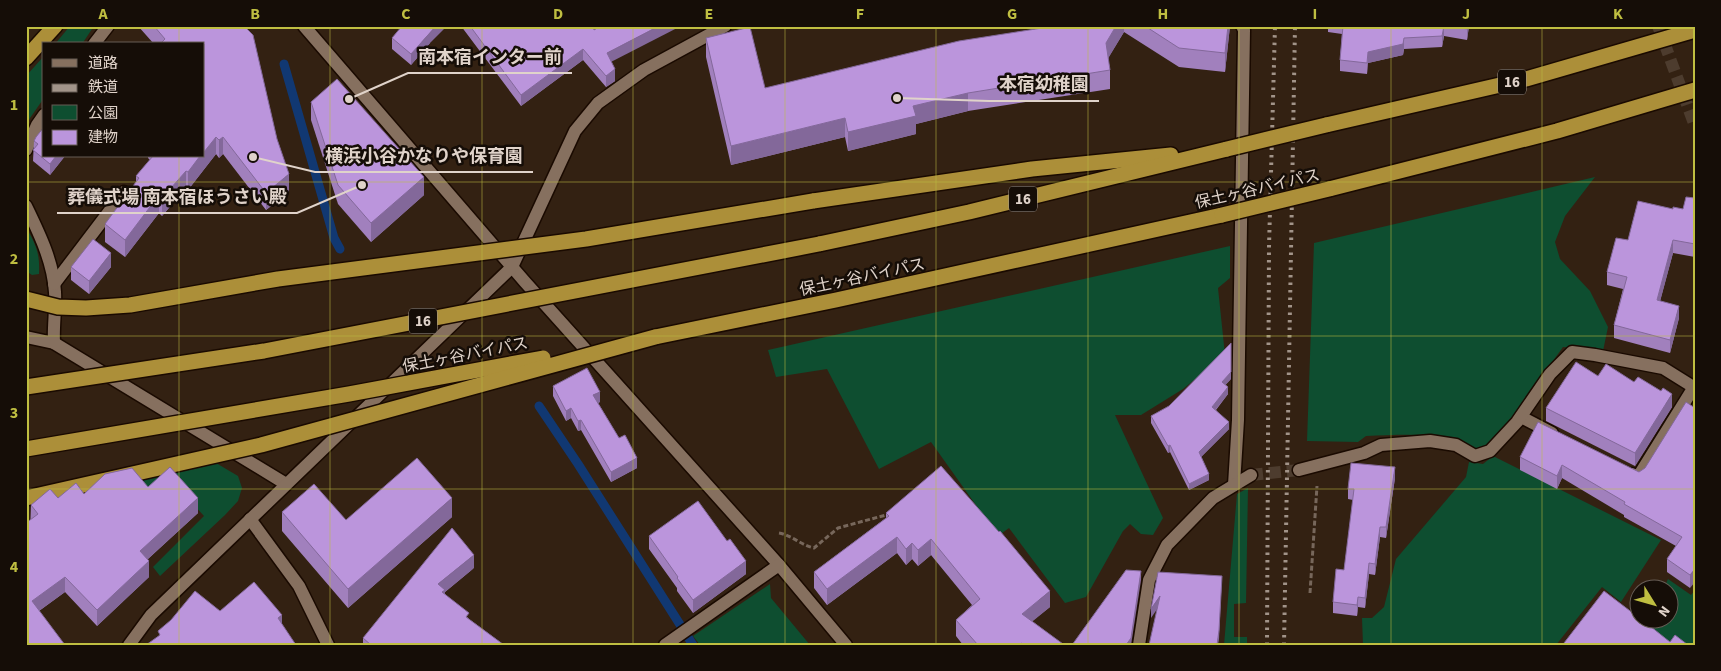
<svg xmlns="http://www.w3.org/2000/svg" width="1721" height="671" font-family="'Source Sans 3','Noto Sans JP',sans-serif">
  <rect width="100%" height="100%" fill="#332112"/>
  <!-- green -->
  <g fill="#0e4e30">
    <path d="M 70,26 L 94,26 L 82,44 L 55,44 Z"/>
    <path d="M 44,56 L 44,98 L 30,118 L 26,126 L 26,76 Z"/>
    <path d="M 1595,177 L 1565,216 L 1555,242 L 1560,259 L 1590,291 L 1608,327 L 1603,351 L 1563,347 L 1508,424 L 1482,449 C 1468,449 1468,441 1457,439 C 1427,433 1396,435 1366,436 L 1358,442 L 1307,441 L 1314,243 Z"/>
    <path d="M 26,227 C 36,245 40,253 39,274 L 32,275 L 26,271 Z"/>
    <path d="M 1230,246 L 1230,278 L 1218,288 L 1225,355 L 1183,389 L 1141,415 L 1115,415 L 1163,518 L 1153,535 L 1141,534 L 1130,524 L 1123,531 L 1086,597 L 1065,603 L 1009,528 L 998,536 L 931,442 L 879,469 L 827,369 L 776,377 L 768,350 Z"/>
    <path d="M 1493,456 L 1661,540 L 1621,602 L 1602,587 L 1556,645 L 1363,645 L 1362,618 L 1372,618 L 1384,607 L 1396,559 L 1466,477 L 1469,462 L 1483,464 Z"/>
    <path d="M 211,460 L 238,476 L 242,488 L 238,501 L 225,515 L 160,576 L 153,567 L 204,516 L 171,480 L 148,499 L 131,480 Z"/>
    <path d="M 1248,488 L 1246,603 L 1234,604 L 1234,637 L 1247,637 L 1247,645 L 1224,645 L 1237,494 Z"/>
    <path d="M 1668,579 L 1691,595 L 1695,590 L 1695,645 L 1669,645 L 1651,631 L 1654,619 L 1668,618 L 1668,588 L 1664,588 Z"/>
    <path d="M 770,584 L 771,598 L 810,645 L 700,645 L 693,636 Z"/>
  </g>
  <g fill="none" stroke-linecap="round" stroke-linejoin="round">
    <!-- stream -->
    <g stroke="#113872" stroke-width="9">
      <path d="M 284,64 L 334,238 L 340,249"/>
      <path d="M 539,406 L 578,464 L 693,645"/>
    </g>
    <!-- minor-tunnel -->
    <g stroke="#4d3c2e" stroke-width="12" stroke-dasharray="12 6" stroke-linecap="butt">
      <path d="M 1658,26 L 1695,126"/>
      <path d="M 1251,475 L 1299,470"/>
    </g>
    <defs>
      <g id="minor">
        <path d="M 304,26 L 525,282 L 779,565 L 846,645"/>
        <path d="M 94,44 L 108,26"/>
        <path d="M 26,150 L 37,125 L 44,115"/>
        <path d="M 26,206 C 39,233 53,261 55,292 C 56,309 53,326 54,343"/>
        <path d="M 54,284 L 124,192"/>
        <path d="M 26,337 L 54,343 L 286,484"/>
        <path d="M 1521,417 L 1552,433"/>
        <path d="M 1299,470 L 1364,453 L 1381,445 L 1430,441 L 1456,445 L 1475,456 L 1490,451 L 1517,422 L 1550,374 L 1572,352 L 1595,355 L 1663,368 L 1695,388"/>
        <path d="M 1632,474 L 1638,477 L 1694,387"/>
        <path d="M 1234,485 L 1238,420 L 1244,30 L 1242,26"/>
        <path d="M 250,519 L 299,586 L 328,645"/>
        <path d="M 129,645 L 151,615 L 512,267 L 575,131 L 598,103 L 644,70 L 725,26"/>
        <path d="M 665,645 L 779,565"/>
        <path d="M 1139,645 L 1149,580 L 1167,545 L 1213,498 L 1251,475"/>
      </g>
      <g id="highway">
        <path d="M 26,58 L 55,26"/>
        <path d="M 1326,125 L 1526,79 L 1695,30"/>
        <path d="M 1329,189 L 1557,131 L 1695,90"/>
        <path d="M 813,201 L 1032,169 L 1171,155"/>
        <path d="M 819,244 L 969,212 L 1227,149"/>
        <path d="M 655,337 L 836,300 L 1222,215"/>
      </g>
    </defs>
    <!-- minor casing -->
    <use href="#minor" stroke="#1a0a00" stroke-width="15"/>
    <!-- highway casing -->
    <use href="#highway" stroke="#1a0a00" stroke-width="18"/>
    <!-- path -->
    <g stroke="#77675b" stroke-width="3" stroke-dasharray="5 2.5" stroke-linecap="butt">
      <path d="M 779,533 C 791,535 801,545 814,548 L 838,528 L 886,515"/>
      <path d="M 1310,593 L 1317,486"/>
    </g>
    <!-- minor -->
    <use href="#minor" stroke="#86705f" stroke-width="12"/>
    <!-- highway -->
    <use href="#highway" stroke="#ac8f39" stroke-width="15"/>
    <!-- rail -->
    <g stroke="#a29489" stroke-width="4" stroke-dasharray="2.5 5" stroke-linecap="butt">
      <path d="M 1267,645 L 1269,247 L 1275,26"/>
      <path d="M 1284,645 L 1295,26"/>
    </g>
    <defs>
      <g id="highway-bridge">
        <path d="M 1227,149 L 1326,125"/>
        <path d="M 1222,215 L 1329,189"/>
        <path d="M 26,299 L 58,307 L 86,308 L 130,305 L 278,279 L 586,239 L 813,201"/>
        <path d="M 26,387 L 264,351 L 819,244"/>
        <path d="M 26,449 L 349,394 L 543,358"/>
        <path d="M 26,498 L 261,445 L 655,337"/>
      </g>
    </defs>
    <!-- highway-bridge casing -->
    <use href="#highway-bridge" stroke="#1a0a00" stroke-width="18" stroke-linecap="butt"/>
    <!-- highway-bridge -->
    <use href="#highway-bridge" stroke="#ac8f39" stroke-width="15"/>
  </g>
  <!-- wall -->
  <g fill="#a180bd">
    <path d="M 138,26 L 244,26 L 289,192 L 266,210 L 223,154 L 219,158 L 216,154 L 188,190 L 186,188 L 162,216 L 159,213 L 125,257 L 105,242 L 105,224 L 136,182 L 136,176 L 150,160 L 148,158 L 148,156 L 204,156 L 204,44 L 154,44 Z"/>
    <path d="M 461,26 L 593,26 L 611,62 L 615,81 L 606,87 L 583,60 L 521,106 Z"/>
    <path d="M 1055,26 L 1230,26 L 1225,72 L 1179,67 L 1124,32 L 1108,58 L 1110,70 L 1110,89 L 968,111 L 916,124 L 916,134 L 848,151 L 845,137 L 731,165 L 706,57 L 706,38 L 765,88 Z"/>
    <path d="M 1328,26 L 1469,26 L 1467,40 L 1444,36 L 1442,47 L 1404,49 L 1403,55 L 1368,63 L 1367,74 L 1340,71 L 1340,60 L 1342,34 L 1328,32 Z"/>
    <path d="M 392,38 L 430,43 L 411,65 L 392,49 Z"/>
    <path d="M 311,102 L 424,195 L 371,242 L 338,204 L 311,120 Z"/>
    <path d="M 34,141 L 65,156 L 50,175 L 33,161 Z"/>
    <path d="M 1695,198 L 1695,257 L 1673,253 L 1660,301 L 1679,318 L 1670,353 L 1614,338 L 1614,325 L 1623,289 L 1607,285 L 1607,272 L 1628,240 L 1673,209 L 1683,209 Z"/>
    <path d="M 71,267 L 111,267 L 89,294 L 71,280 Z"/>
    <path d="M 1598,376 L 1672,407 L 1635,466 L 1546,421 L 1546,408 Z"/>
    <path d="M 1231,379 L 1225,385 L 1228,394 L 1216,410 L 1229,429 L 1201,457 L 1209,480 L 1189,490 L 1170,452 L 1168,453 L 1151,423 L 1151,416 Z"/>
    <path d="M 553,386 L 600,402 L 598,403 L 637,468 L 611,482 L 581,430 L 578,431 L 571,418 L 566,421 L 553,396 Z"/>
    <path d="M 1695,408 L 1690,588 L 1667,572 L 1667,559 L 1676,546 L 1624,517 L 1624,515 L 1562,478 L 1557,489 L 1520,470 L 1520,457 L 1639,472 L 1645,468 Z"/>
    <path d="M 1395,478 L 1386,538 L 1380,537 L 1375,575 L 1369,574 L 1365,608 L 1358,607 L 1357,616 L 1333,613 L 1333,602 L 1344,570 L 1353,500 L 1348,499 L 1348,489 Z"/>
    <path d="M 148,487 L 198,513 L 148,559 L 149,577 L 97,626 L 65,592 L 39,611 L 26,645 L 31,505 L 58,498 L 84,494 Z"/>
    <path d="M 282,512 L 346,520 L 452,517 L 348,608 L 282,531 Z"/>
    <path d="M 886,513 L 1050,607 L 1032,621 L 1063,645 L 963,645 L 956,636 L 956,620 L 972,605 L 931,555 L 918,566 L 912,559 L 906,565 L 897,553 L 827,605 L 814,588 L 814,572 L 886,518 Z"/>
    <path d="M 649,536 L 746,574 L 693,613 L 677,591 L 677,588 L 649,549 Z"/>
    <path d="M 474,568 L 445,592 L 445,594 L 469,619 L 504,645 L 363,645 L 363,638 Z"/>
  </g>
  <!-- shaded-wall -->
  <g fill="#83689a">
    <path d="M 436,26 L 447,26 L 430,43 L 411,65 L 411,54 Z"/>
    <path d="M 659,26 L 681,26 L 607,64 L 607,53 Z"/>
    <path d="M 1116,26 L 1124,26 L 1124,32 L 1106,62 L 1106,43 Z"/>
    <path d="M 1228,26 L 1230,26 L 1225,72 L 1225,53 Z"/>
    <path d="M 1444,26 L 1444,36 L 1442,47 L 1442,36 Z"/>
    <path d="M 1467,26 L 1469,26 L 1467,40 Z"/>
    <path d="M 1404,38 L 1404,49 L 1403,55 L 1368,63 L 1367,74 L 1368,52 Z"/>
    <path d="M 583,49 L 583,60 L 521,106 L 521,95 Z"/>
    <path d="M 615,69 L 615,81 L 606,87 L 606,76 Z"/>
    <path d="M 968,93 L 968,111 L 916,124 L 916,134 L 848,151 L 848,132 L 913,106 Z"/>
    <path d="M 845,118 L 845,137 L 731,165 L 731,146 Z"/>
    <path d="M 216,137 L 216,154 L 188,190 L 188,172 L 200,156 L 204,156 L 204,152 Z"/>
    <path d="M 223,137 L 223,154 L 219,158 L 219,140 Z"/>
    <path d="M 56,156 L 65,156 L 50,175 L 50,164 Z"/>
    <path d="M 186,171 L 186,188 L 162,216 L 162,198 Z"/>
    <path d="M 289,174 L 289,192 L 266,210 L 266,193 Z"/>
    <path d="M 424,177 L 424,195 L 371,242 L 371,223 Z"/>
    <path d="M 159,195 L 159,213 L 125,257 L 125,240 Z"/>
    <path d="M 1673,240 L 1673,253 L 1657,313 L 1657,300 Z"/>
    <path d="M 111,253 L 111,267 L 89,294 L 89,281 Z"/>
    <path d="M 1679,306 L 1679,318 L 1670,353 L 1670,340 Z"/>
    <path d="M 1231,350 L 1231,379 L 1222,389 L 1222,382 Z"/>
    <path d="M 1228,387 L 1228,394 L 1212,414 L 1212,407 Z"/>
    <path d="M 600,392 L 600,402 L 593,405 L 593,395 Z"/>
    <path d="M 1672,394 L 1672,407 L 1635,466 L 1635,453 Z"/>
    <path d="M 571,408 L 571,418 L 566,421 L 566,411 Z"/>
    <path d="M 581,420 L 581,430 L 578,431 L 578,421 Z"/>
    <path d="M 1229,422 L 1229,429 L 1199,459 L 1199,452 Z"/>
    <path d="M 1170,445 L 1170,452 L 1168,453 L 1168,446 Z"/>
    <path d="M 637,458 L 637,468 L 611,482 L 611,472 Z"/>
    <path d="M 1562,465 L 1562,478 L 1557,489 L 1557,476 Z"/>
    <path d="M 1395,467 L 1395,478 L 1386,538 L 1386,527 Z"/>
    <path d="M 1209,474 L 1209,480 L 1189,490 L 1189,484 Z"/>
    <path d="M 198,498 L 198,513 L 140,566 L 140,551 Z"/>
    <path d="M 452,498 L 452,517 L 348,608 L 348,589 Z"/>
    <path d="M 1380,527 L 1380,537 L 1375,575 L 1375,564 Z"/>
    <path d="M 897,537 L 897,553 L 827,605 L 827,589 Z"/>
    <path d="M 931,539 L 931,555 L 918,566 L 918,550 Z"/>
    <path d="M 912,543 L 912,559 L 906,565 L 906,549 Z"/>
    <path d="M 474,555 L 474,568 L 445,592 L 445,602 L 438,584 Z"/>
    <path d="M 149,561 L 149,577 L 97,626 L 97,610 Z"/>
    <path d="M 746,561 L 746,574 L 693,613 L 693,600 Z"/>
    <path d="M 1369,563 L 1369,574 L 1365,608 L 1365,598 Z"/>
    <path d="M 1695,569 L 1695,582 L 1690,588 L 1690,575 Z"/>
    <path d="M 1141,571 L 1141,580 L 1131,645 L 1126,645 Z"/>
    <path d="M 1222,576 L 1219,639 L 1218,645 L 1217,645 Z"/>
    <path d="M 65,577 L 65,592 L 32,616 L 32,601 Z"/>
    <path d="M 1050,591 L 1050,607 L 1022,630 L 1022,614 Z"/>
    <path d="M 1160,596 L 1160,605 L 1151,618 L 1151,609 Z"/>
    <path d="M 1358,597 L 1358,607 L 1357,616 L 1357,605 Z"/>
    <path d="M 282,615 L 282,634 L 278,618 Z"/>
  </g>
  <!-- building -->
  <g fill="#bb95dc" stroke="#83689a">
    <path d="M 154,26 L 244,26 L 253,35 L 277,139 L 289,174 L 266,193 L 223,137 L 219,140 L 216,137 L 204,152 L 204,44 L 160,44 L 165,39 Z"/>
    <path d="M 402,26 L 436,26 L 411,54 L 392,38 Z"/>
    <path d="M 470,26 L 593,26 L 594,30 L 600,26 L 659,26 L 607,53 L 615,69 L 606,76 L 583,49 L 521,95 Z"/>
    <path d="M 1055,26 L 1116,26 L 1106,43 L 1110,70 L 968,93 L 913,106 L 916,116 L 848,132 L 845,118 L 731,146 L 706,38 L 750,27 L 765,88 L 959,41 Z"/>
    <path d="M 1145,26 L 1228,26 L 1225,53 L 1179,48 Z"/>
    <path d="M 1343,26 L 1444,26 L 1442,36 L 1404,38 L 1403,44 L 1368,52 L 1367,63 L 1340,60 Z"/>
    <path d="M 1449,26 L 1467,26 L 1467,29 Z"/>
    <path d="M 337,79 L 424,177 L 371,223 L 338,185 L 311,102 Z"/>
    <path d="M 44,127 L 44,156 L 56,156 L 50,164 L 33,150 L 38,144 L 34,141 L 36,137 Z"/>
    <path d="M 153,156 L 200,156 L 188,172 L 186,171 L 162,198 L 159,195 L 125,240 L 105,224 L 139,178 L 136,176 Z"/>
    <path d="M 1686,197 L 1695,198 L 1695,244 L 1673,240 L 1657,300 L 1679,306 L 1670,340 L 1614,325 L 1627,277 L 1607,272 L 1616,238 L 1628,240 L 1638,201 L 1673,209 L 1673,207 L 1683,209 Z"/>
    <path d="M 93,239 L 111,253 L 89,281 L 71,267 Z"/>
    <path d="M 1231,343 L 1231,372 L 1222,382 L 1228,387 L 1212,407 L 1229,422 L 1199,452 L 1209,474 L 1189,484 L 1170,445 L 1168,446 L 1151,416 L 1169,406 Z"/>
    <path d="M 1576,362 L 1598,376 L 1606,364 L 1634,382 L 1638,377 L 1661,391 L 1663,388 L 1672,394 L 1635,453 L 1546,408 Z"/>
    <path d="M 587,368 L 600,392 L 593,395 L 619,438 L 625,435 L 637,458 L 611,472 L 581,420 L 578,421 L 571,408 L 566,411 L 553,386 Z"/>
    <path d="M 1686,402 L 1695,408 L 1695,569 L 1690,575 L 1667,559 L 1682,537 L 1624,504 L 1625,502 L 1562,465 L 1557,476 L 1520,457 L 1538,422 L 1639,472 L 1645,468 Z"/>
    <path d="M 417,458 L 452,498 L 348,589 L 282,512 L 314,484 L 346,520 Z"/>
    <path d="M 1351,463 L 1395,467 L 1386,527 L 1380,527 L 1375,564 L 1369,563 L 1365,598 L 1358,597 L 1357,605 L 1333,602 L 1336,569 L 1344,570 L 1354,489 L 1348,489 Z"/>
    <path d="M 941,466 L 999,532 L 1000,531 L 1050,591 L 1022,614 L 1063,644 L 1062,645 L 1024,645 L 1021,643 L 1020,645 L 978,645 L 956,620 L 980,599 L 931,539 L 918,550 L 912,543 L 906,549 L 897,537 L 827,589 L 814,572 L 889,516 L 886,513 Z"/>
    <path d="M 170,467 L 198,498 L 140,551 L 149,561 L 97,610 L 65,577 L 32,601 L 65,645 L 26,645 L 26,523 L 38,514 L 31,505 L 50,489 L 58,498 L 76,483 L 84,494 L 105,474 L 132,468 L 148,487 Z"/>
    <path d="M 698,501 L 727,541 L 730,539 L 746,561 L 693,600 L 677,578 L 678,577 L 649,536 Z"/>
    <path d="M 452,528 L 474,555 L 438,584 L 445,590 L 442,592 L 469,613 L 466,617 L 504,645 L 371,645 L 363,638 Z"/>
    <path d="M 1126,570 L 1141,571 L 1131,638 L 1126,645 L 1072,645 Z"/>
    <path d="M 1158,572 L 1222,576 L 1219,630 L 1217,645 L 1149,645 L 1160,596 L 1151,609 Z"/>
    <path d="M 254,582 L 282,615 L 278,618 L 296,645 L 146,645 L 160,635 L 158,631 L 171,620 L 195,591 L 220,611 Z"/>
    <path d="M 1604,591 L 1638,617 L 1638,618 L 1640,618 L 1670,642 L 1675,635 L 1688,645 L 1567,645 L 1564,643 Z"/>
  </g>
  <!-- grid -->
  <path fill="none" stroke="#bfbe41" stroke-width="1" stroke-opacity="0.55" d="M 179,26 L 179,44M 330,26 L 330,645M 482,26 L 482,645M 633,26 L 633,645M 785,26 L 785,645M 936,26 L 936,645M 1088,26 L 1088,645M 1239,26 L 1239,645M 1391,26 L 1391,645M 1542,26 L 1542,645M 179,156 L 179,645M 26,182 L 1695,182M 26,336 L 1695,336M 26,489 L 1695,489"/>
  <g text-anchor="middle" stroke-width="5" stroke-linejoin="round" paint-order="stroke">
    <!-- shield labels -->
    <g fill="#150d07" stroke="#a39890" stroke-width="1">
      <rect x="1498" y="69.5" width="28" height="25" rx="4"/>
      <rect x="1009" y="186.5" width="28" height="25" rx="4"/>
      <rect x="409" y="308.5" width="28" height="25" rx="4"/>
    </g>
    <g font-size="15" font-weight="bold" fill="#e0d3ca">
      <text x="1512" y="87">16</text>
      <text x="1023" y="204">16</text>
      <text x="423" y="326">16</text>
    </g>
    <!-- street labels -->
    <g font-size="16" fill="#e0d3ca" stroke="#150d07">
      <text transform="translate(1257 188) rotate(-13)" y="6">保土ヶ谷バイパス</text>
      <text transform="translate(862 276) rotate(-12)" y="6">保土ヶ谷バイパス</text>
      <text transform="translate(465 354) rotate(-11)" y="6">保土ヶ谷バイパス</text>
    </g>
  </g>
  <!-- callouts -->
  <path fill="none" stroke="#e0d3ca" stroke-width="2" d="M349 99L408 73H572M897 98L989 101H1099M253 157L315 172H533M362 185L297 213H57"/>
  <g fill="#e0d3ca" stroke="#150d07" stroke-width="2">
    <circle cx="349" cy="99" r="5"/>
    <circle cx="897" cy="98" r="5"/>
    <circle cx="253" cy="157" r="5"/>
    <circle cx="362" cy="185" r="5"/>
  </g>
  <g font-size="18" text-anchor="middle" font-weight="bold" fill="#e0d3ca" stroke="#150d07" stroke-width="5" stroke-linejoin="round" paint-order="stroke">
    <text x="490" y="63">南本宿インター前</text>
    <text x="1044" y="90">本宿幼稚園</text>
    <text x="424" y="162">横浜小谷かなりや保育園</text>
    <text x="177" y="203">葬儀式場 南本宿ほうさい殿</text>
  </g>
  <!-- border -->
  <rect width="1721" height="671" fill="none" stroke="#150d07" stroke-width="55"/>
  <!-- legend -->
  <rect x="42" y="42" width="162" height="115" fill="#150d07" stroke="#665c55"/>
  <rect x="52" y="59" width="25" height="8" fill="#86705f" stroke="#665c55"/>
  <text x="88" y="68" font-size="15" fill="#e0d3ca">道路</text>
  <rect x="52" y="84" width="25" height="8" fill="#a29489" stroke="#665c55"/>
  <text x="88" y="92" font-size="15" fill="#e0d3ca">鉄道</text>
  <rect x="52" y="105" width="25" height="15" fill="#0e4e30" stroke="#665c55"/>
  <text x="88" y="118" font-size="15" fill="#e0d3ca">公園</text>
  <rect x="52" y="130" width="25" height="15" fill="#bb95dc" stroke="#665c55"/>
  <text x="88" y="142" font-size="15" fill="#e0d3ca">建物</text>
  <!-- north arrow -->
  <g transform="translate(1654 604) rotate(127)"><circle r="24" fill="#150d07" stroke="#665c55"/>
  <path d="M0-4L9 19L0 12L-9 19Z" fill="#bfbe41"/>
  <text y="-8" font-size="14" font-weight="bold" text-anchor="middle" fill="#e0d3ca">N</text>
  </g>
  <rect x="28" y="28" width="1666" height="616" fill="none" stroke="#bfbe41" stroke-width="2"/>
  <g font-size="16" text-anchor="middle" font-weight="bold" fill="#bfbe41">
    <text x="103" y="19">A</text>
    <text x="255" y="19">B</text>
    <text x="406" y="19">C</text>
    <text x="558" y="19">D</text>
    <text x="709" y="19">E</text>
    <text x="860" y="19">F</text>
    <text x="1012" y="19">G</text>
    <text x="1163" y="19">H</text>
    <text x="1315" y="19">I</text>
    <text x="1466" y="19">J</text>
    <text x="1618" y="19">K</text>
    <text x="14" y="110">1</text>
    <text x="14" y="264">2</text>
    <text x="14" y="418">3</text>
    <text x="14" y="572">4</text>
  </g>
</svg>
